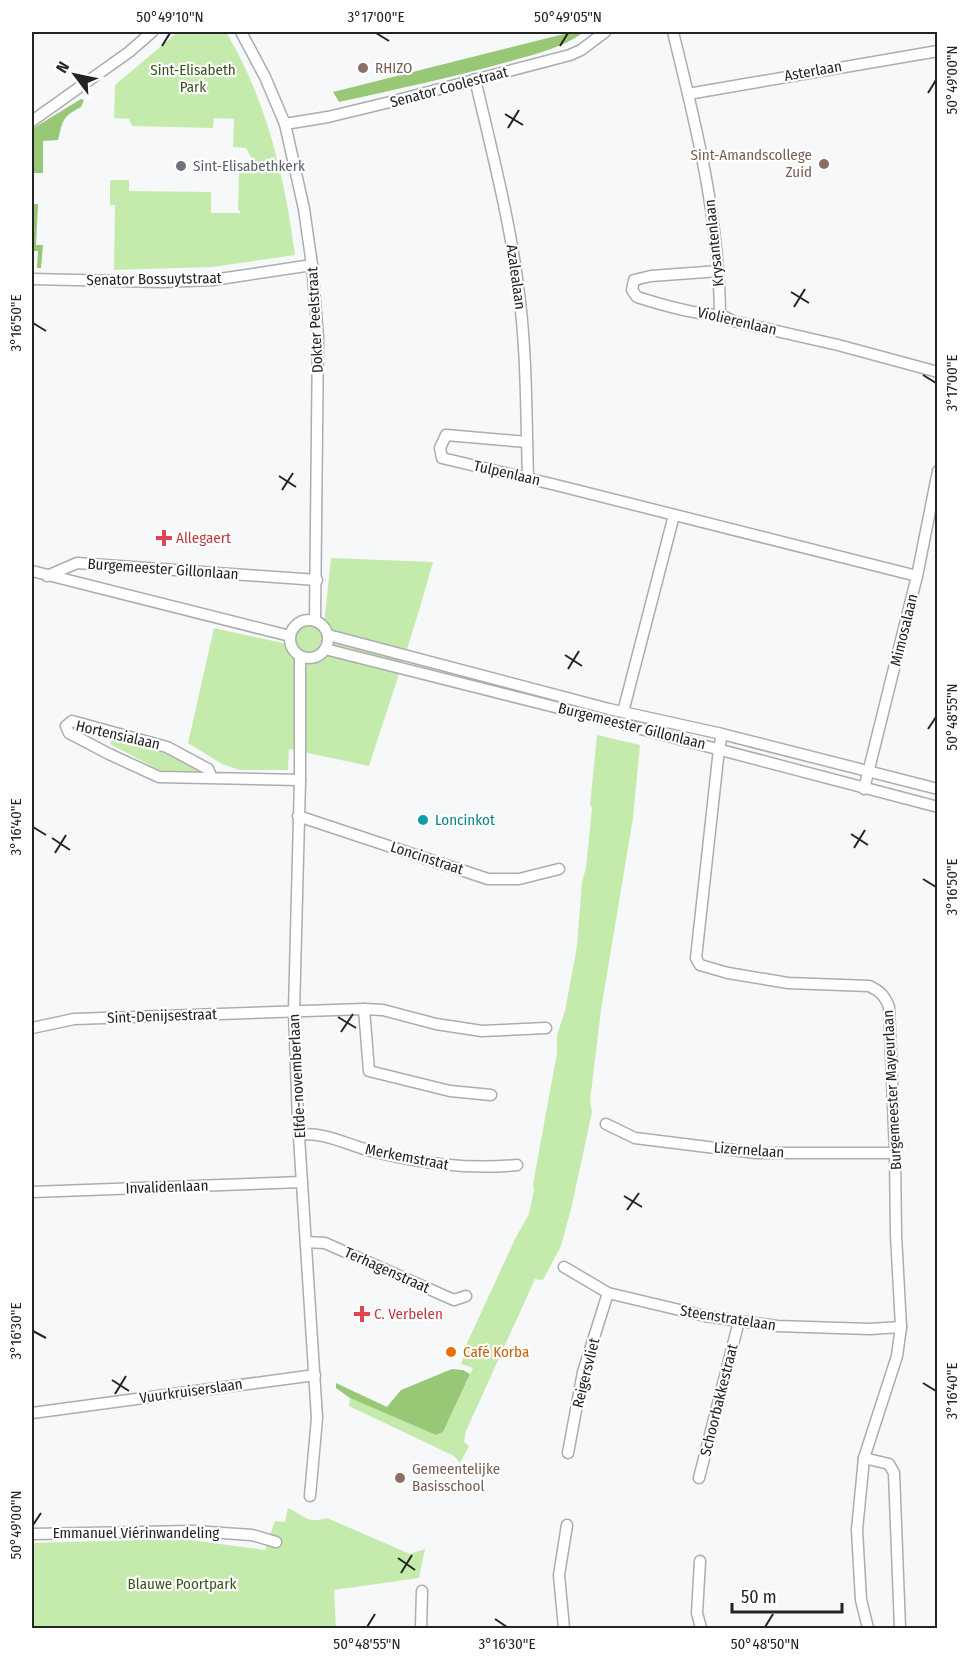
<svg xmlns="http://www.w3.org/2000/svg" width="969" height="1660" font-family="'Fira Sans Condensed',sans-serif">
  <rect width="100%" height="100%" fill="#f6f8fa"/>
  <!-- green -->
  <g fill="#c5ebac">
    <path d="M 178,32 L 226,32 C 266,98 285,178 295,255 L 212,267 L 114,270 L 115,205 L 110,205 L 110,181 L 112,180 L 129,180 L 129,191 L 211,192 L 211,213 L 240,213 L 240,211 L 238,210 L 239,173 L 245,173 L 245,169 L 251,166 L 252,159 L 246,148 L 233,147 L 234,119 L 214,118 L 213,128 L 132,126 L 129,119 L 114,118 L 115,85 Z"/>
    <path d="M 331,558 L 433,562 C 414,631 391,698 369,766 L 289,749 L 288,770 L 240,770 L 222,764 L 188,743 L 214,628 L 287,644 C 294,626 302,611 324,625 Z"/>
    <path d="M 597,735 L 640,745 L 633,818 L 601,1010 L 590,1101 L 592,1112 L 572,1205 L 561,1246 L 543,1280 L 535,1279 L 466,1431 L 464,1442 L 469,1446 L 460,1463 L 454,1456 L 349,1406 L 350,1398 L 437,1435 L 443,1432 L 473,1368 L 461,1364 L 464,1356 L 462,1354 L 516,1237 L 529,1214 L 534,1190 L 533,1184 L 557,1053 L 557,1035 L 565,1011 L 577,946 L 582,882 L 586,868 L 592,808 L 590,805 Z"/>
    <path d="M 111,740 L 169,754 L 198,770 L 196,772 L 161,771 L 110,744 Z"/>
    <path d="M 288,1508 C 306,1516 305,1524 327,1518 L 410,1554 L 425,1549 L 419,1578 L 334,1590 L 336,1628 L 32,1628 L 32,1543 L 182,1539 L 265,1550 L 275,1521 L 285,1522 Z"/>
  </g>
  <!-- forest -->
  <g fill="#98c776">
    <path d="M 572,32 L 584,32 C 564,47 536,54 511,61 C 455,77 397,89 339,102 L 333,92 Z"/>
    <path d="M 81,99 L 84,100 L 81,107 C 62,117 63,120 58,140 L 43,141 L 43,173 L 32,173 L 32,129 Z"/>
    <path d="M 32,204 L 38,204 L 36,245 L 43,245 L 41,268 L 37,268 L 38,251 L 32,251 Z"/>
    <path d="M 452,1369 L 463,1370 L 470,1374 L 443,1432 L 436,1435 L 350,1398 L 336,1388 L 336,1383 L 387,1407 L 401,1390 Z"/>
  </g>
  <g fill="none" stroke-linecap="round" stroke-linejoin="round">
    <defs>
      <g id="minor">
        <path d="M 241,32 L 265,77 L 285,124 L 304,209 L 312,265 L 318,337 L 315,620"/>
        <path d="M 673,32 C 696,125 719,217 720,314"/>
        <path d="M 475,79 C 491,148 509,216 518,286 C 527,349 526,414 528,478"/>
        <path d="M 688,94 L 938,51"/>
        <path d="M 32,121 L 129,52 L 152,32"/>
        <path d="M 285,124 L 328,117 L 390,102 L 570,55 L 581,50 L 605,32"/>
        <path d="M 719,271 L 651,276 L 634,280 L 632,290 L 637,297 C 659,304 683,311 706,314 C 719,316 721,314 733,321 L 838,345 L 938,372"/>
        <path d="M 32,279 L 162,282 L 213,280 L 312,265"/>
        <path d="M 527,442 L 446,435 L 440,448 L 442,458 L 556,485 L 917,576"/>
        <path d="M 32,571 L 290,636"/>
        <path d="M 47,576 L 77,563 L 317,580"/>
        <circle cx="309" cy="639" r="19"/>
        <path d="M 328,635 L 609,709 L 722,734 L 938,789"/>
        <path d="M 325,649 L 622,724 L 938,807"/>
        <path d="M 300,656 L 300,780 L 294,1011 L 298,1121 L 317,1418 L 310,1496"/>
        <path d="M 623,712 L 674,515"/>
        <path d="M 722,734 L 719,749 L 696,958 L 700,965 L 728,973 L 788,983 L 869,986 C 880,991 885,996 889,1007 L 895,1153 L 896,1235 L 901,1327 L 897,1356 L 864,1458 L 857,1530 L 861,1600 L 868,1628"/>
        <path d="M 212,778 L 208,769 L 167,747 L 72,721 L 66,726 L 69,733 L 109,754 L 159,777 L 300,780"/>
        <path d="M 864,789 L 917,576 L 938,471"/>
        <path d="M 298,816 L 488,879 L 519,879 L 559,869"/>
        <path d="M 364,1009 L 369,1071 L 450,1091 L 491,1095"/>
        <path d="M 32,1028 L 74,1019 L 364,1009 L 383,1010 L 436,1024 L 482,1031 L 546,1028"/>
        <path d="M 606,1124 L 635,1138 L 756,1153 L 895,1153"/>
        <path d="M 299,1135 C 323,1131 348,1145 371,1151 C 420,1163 467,1170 517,1165"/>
        <path d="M 32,1192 L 302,1182"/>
        <path d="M 306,1242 L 325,1243 L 454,1300 L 466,1296"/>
        <path d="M 564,1267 L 608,1293 L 705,1316 L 777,1326 L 870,1329 L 901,1327"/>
        <path d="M 32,1413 L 315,1375"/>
        <path d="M 568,1453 L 583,1372 L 608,1293"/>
        <path d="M 864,1458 L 889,1464 L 894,1473 L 900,1628"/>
        <path d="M 699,1478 L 739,1321"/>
        <path d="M 32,1534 L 193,1531 L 252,1535 L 276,1542"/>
        <path d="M 700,1561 L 697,1613 L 701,1628"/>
        <path d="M 421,1628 L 422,1591"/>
        <path d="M 564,1628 L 559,1575 L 567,1525"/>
      </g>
    </defs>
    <!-- minor casing -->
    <use href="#minor" stroke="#abadae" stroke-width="13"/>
    <!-- minor -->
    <use href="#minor" stroke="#fff" stroke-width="10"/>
  </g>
  <!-- ticks -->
  <path fill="none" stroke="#232424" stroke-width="2" d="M 376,33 L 389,41M 162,46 L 170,33M 560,46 L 568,33M 928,93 L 936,80M 505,114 L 523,125M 508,128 L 519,110M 791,292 L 809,303M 794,307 L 805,289M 33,323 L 46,331M 923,375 L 936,383M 279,476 L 296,487M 282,490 L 293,473M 565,655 L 582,666M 568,669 L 579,651M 928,729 L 936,717M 33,827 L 46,835M 851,834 L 868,845M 52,838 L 70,850M 854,848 L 865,830M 55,853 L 66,835M 923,879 L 936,887M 338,1017 L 356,1028M 341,1032 L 353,1014M 624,1196 L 642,1207M 627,1210 L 639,1193M 33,1331 L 46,1338M 112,1380 L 129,1391M 923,1383 L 936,1391M 115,1394 L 126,1376M 33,1525 L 41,1513M 398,1558 L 415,1570M 401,1573 L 412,1555M 495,1619 L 507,1627M 367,1627 L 375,1614M 765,1627 L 773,1614"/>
  <!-- markers -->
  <g fill="#8d6e63" stroke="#fff" stroke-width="2">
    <circle cx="363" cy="68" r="6"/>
    <circle cx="824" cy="164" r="6"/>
    <circle cx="400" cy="1478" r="6"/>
  </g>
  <circle fill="#6b7280" stroke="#fff" stroke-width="2" cx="181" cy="166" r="6"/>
  <g fill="#e0444e" stroke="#fff" stroke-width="2">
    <path d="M161 529h6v6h6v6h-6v6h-6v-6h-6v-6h6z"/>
    <path d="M359 1305h6v6h6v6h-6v6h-6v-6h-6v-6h6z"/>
  </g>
  <circle fill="#0f9aa8" stroke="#fff" stroke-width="2" cx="423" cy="820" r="6"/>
  <circle fill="#e8710a" stroke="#fff" stroke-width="2" cx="451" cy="1352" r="6"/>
  <g text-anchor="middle" stroke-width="4.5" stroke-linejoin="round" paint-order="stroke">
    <!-- education labels -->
    <g font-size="15" fill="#785e54" stroke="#fff" text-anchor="start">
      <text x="375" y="73">RHIZO</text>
      <text x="812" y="160" text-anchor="end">Sint-Amandscollege<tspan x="812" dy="17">Zuid</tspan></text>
      <text x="412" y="1474">Gemeentelijke<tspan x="412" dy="17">Basisschool</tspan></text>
    </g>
    <!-- park labels -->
    <g font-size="15" fill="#37561e" stroke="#fff">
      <text x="193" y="75">Sint-Elisabeth<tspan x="193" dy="17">Park</tspan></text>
      <text x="182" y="1589">Blauwe Poortpark</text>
    </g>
    <!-- street labels -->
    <g font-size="15" fill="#232424" stroke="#fff">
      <text transform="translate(813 71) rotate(-10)" y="5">Asterlaan</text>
      <text transform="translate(449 87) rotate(-15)" y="5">Senator Coolestraat</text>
      <text transform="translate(714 243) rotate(-96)" y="5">Krysantenlaan</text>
      <text transform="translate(516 277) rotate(82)" y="5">Azalealaan</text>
      <text transform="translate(154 279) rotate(-1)" y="5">Senator Bossuytstraat</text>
      <text transform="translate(315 320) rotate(-93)" y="5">Dokter Peelstraat</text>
      <text transform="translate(737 321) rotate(13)" y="5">Violierenlaan</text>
      <text transform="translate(507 473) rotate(13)" y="5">Tulpenlaan</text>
      <text transform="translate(163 569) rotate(4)" y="5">Burgemeester Gillonlaan</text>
      <text transform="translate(904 630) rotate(-76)" y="5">Mimosalaan</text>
      <text transform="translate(632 726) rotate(14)" y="5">Burgemeester Gillonlaan</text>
      <text transform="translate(118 735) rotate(13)" y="5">Hortensialaan</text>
      <text transform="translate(427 858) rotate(18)" y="5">Loncinstraat</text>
      <text transform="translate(162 1016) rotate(-2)" y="5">Sint-Denijsestraat</text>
      <text transform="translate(297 1076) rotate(-93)" y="5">Elfde-novemberlaan</text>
      <text transform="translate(892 1090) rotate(-93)" y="5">Burgemeester Mayeurlaan</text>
      <text transform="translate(749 1150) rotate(4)" y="5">Lizernelaan</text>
      <text transform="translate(407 1157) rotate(11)" y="5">Merkemstraat</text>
      <text transform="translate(167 1187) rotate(-2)" y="5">Invalidenlaan</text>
      <text transform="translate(387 1270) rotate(24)" y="5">Terhagenstraat</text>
      <text transform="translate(728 1318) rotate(9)" y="5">Steenstratelaan</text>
      <text transform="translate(586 1373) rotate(-76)" y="5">Reigersvliet</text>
      <text transform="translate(191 1391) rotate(-8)" y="5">Vuurkruiserslaan</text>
      <text transform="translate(719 1400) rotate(-76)" y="5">Schoorbakkestraat</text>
      <text x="136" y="1538">Emmanuel Viérinwandeling</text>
    </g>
    <!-- worship labels -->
    <g font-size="15" fill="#5b616d" stroke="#fff" text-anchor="start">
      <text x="193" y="171">Sint-Elisabethkerk</text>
    </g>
    <!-- health labels -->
    <g font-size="15" fill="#be3a42" stroke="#fff" text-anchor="start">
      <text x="176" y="543">Allegaert</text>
      <text x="374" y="1319">C. Verbelen</text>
    </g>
    <!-- culture labels -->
    <g font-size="15" fill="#0d838f" stroke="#fff" text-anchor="start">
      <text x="435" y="825">Loncinkot</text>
    </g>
    <!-- food labels -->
    <g font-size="15" fill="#c56008" stroke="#fff" text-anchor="start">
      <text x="463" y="1357">Café Korba</text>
    </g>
  </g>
  <!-- border -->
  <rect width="969" height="1660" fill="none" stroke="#ffffff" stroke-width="66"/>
  <!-- north arrow -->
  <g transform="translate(75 75) rotate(302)" stroke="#ffffff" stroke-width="4.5" paint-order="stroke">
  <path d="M0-4.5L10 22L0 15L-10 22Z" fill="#232424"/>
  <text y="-9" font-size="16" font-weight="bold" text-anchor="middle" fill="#232424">N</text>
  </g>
  <!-- scale -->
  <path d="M732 1603v9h110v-9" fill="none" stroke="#232424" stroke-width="3"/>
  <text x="741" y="1603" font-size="18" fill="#232424" stroke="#ffffff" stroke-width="4.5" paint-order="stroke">50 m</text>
  <rect x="33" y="33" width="903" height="1594" fill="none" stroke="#232424" stroke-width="2"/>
  <g font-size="15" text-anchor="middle" fill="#232424">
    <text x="170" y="22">50°49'10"N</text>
    <text x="376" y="22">3°17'00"E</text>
    <text x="568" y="22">50°49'05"N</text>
    <text transform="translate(952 80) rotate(-90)" y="5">50°49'00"N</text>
    <text transform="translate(16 323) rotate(-90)" y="5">3°16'50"E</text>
    <text transform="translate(952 383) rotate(-90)" y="5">3°17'00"E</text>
    <text transform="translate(952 717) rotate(-90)" y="5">50°48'55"N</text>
    <text transform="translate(16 827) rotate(-90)" y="5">3°16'40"E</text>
    <text transform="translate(952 887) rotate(-90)" y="5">3°16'50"E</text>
    <text transform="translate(16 1331) rotate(-90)" y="5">3°16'30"E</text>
    <text transform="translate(952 1391) rotate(-90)" y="5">3°16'40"E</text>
    <text transform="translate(16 1525) rotate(-90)" y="5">50°49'00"N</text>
    <text x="367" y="1649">50°48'55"N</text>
    <text x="507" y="1649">3°16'30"E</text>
    <text x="765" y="1649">50°48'50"N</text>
  </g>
</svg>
